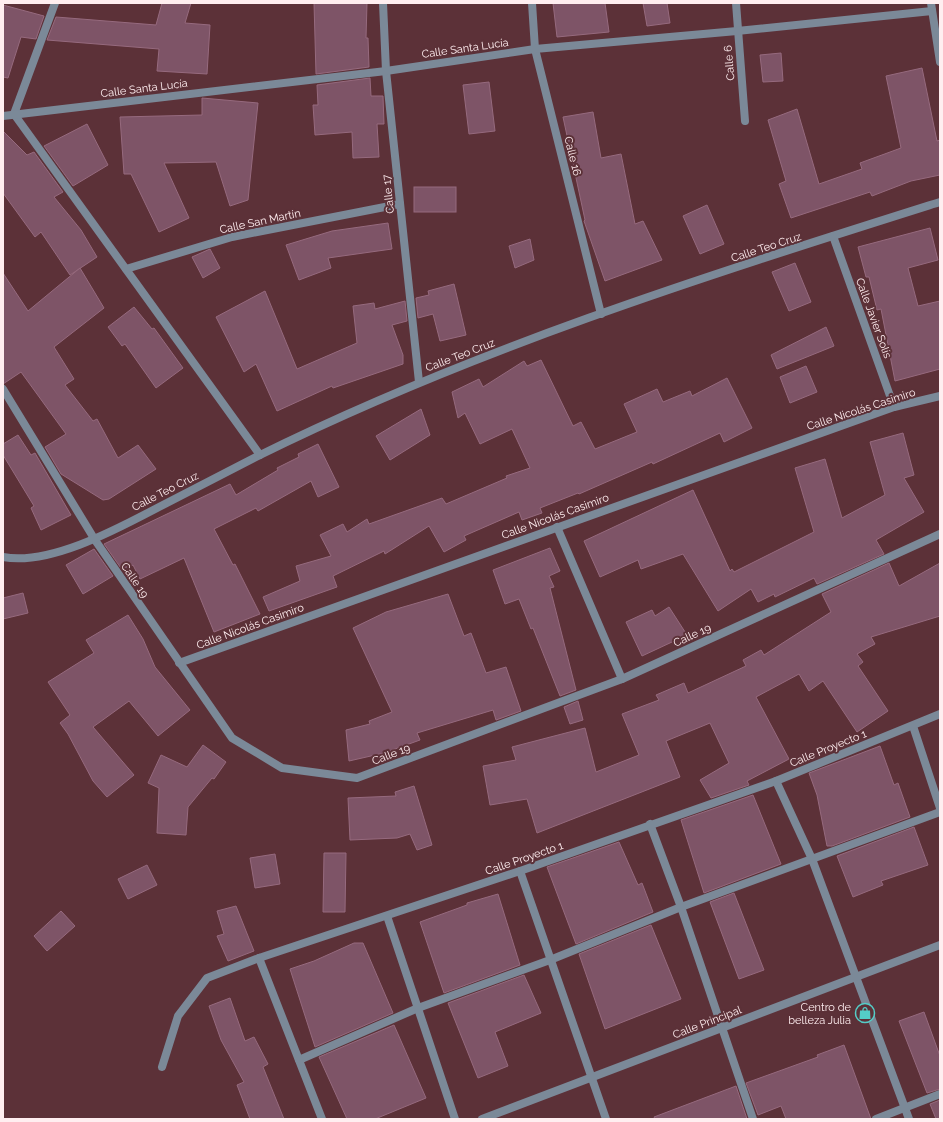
<svg xmlns="http://www.w3.org/2000/svg" width="943" height="1122" font-family="Raleway,sans-serif">
  <rect width="100%" height="100%" fill="#5c3138"/>
  <!-- building -->
  <g fill="#7e5467" stroke="#966a7e">
    <path d="M 162,3 L 191,3 L 185,23 L 210,25 L 207,74 L 157,71 L 159,49 L 47,40 L 56,17 L 156,25 Z"/>
    <path d="M 314,3 L 367,3 L 366,38 L 368,38 L 369,67 L 316,74 Z"/>
    <path d="M 553,3 L 605,3 L 609,32 L 557,37 Z"/>
    <path d="M 643,3 L 667,3 L 670,23 L 647,26 Z"/>
    <path d="M 3,5 L 44,16 L 36,39 L 21,37 L 8,78 L 3,77 Z"/>
    <path d="M 781,53 L 783,81 L 763,82 L 760,55 Z"/>
    <path d="M 922,68 L 937,141 L 940,140 L 940,175 L 911,181 L 872,196 L 870,192 L 791,218 L 779,184 L 786,181 L 768,120 L 797,109 L 819,184 L 862,169 L 860,163 L 901,148 L 886,76 Z"/>
    <path d="M 370,78 L 371,96 L 383,96 L 384,124 L 377,124 L 379,157 L 353,158 L 352,132 L 315,135 L 313,105 L 318,105 L 317,85 Z"/>
    <path d="M 489,82 L 495,131 L 469,134 L 463,85 Z"/>
    <path d="M 202,98 L 258,103 L 248,200 L 230,206 L 216,162 L 164,163 L 189,218 L 159,232 L 131,174 L 124,174 L 120,117 L 202,115 Z"/>
    <path d="M 593,112 L 601,158 L 621,154 L 635,224 L 643,221 L 662,260 L 605,281 L 584,221 L 585,220 L 563,117 Z"/>
    <path d="M 87,124 L 108,165 L 73,186 L 44,146 Z"/>
    <path d="M 3,131 L 27,155 L 34,152 L 63,192 L 54,197 L 81,230 L 97,257 L 70,275 L 41,232 L 35,237 L 3,193 Z"/>
    <rect x="414" y="187" width="42" height="25"/>
    <path d="M 707,205 L 724,244 L 700,254 L 683,216 Z"/>
    <path d="M 388,223 L 392,249 L 328,258 L 331,268 L 299,280 L 286,245 L 332,231 Z"/>
    <path d="M 930,228 L 938,260 L 908,268 L 918,306 L 940,301 L 940,369 L 895,381 L 881,309 L 877,310 L 869,277 L 866,277 L 858,247 Z"/>
    <path d="M 530,239 L 534,260 L 515,268 L 509,246 Z"/>
    <path d="M 210,249 L 220,268 L 203,278 L 192,257 Z"/>
    <path d="M 795,263 L 811,302 L 789,311 L 772,272 Z"/>
    <path d="M 80,268 L 104,308 L 54,347 L 74,379 L 65,385 L 93,421 L 97,419 L 118,458 L 138,445 L 156,469 L 109,499 L 103,500 L 61,474 L 45,447 L 66,434 L 21,372 L 3,384 L 3,273 L 28,311 Z"/>
    <path d="M 454,284 L 466,335 L 440,341 L 433,314 L 418,318 L 416,298 L 429,295 L 428,291 Z"/>
    <path d="M 265,291 L 297,369 L 357,343 L 353,306 L 374,303 L 375,309 L 405,301 L 407,321 L 392,325 L 403,355 L 403,364 L 333,388 L 332,386 L 277,411 L 256,364 L 244,372 L 216,317 Z"/>
    <path d="M 134,307 L 152,329 L 154,328 L 183,368 L 156,388 L 125,344 L 122,346 L 108,327 Z"/>
    <path d="M 826,327 L 834,346 L 777,369 L 771,355 Z"/>
    <path d="M 541,360 L 573,426 L 581,422 L 595,449 L 637,432 L 624,404 L 657,389 L 663,402 L 690,391 L 692,396 L 727,378 L 752,428 L 724,442 L 720,433 L 653,464 L 652,462 L 579,494 L 578,493 L 540,508 L 542,513 L 522,520 L 519,512 L 464,536 L 466,540 L 444,552 L 429,526 L 385,554 L 384,551 L 333,576 L 337,587 L 269,611 L 263,597 L 300,581 L 296,566 L 331,556 L 320,535 L 343,524 L 347,532 L 367,519 L 369,524 L 442,498 L 446,504 L 507,478 L 506,476 L 530,468 L 512,429 L 480,444 L 465,413 L 458,418 L 452,392 L 479,379 L 483,387 L 524,361 L 527,366 Z"/>
    <path d="M 806,366 L 817,392 L 790,403 L 780,377 Z"/>
    <path d="M 421,409 L 430,435 L 390,460 L 376,436 Z"/>
    <path d="M 903,433 L 914,475 L 904,478 L 924,512 L 876,540 L 884,554 L 817,584 L 814,578 L 775,597 L 774,594 L 758,602 L 751,589 L 718,611 L 683,554 L 641,569 L 638,560 L 600,577 L 584,541 L 693,490 L 730,571 L 732,569 L 734,572 L 814,532 L 795,468 L 825,459 L 842,518 L 885,495 L 870,442 Z"/>
    <path d="M 18,435 L 31,455 L 35,453 L 71,515 L 41,530 L 31,508 L 34,506 L 3,455 L 3,444 Z"/>
    <path d="M 318,444 L 339,487 L 318,497 L 311,481 L 258,511 L 256,508 L 214,529 L 233,565 L 235,564 L 260,614 L 214,632 L 184,558 L 140,579 L 133,565 L 123,571 L 104,544 L 230,484 L 236,495 L 278,470 L 277,468 L 299,457 L 298,454 Z"/>
    <path d="M 550,548 L 560,571 L 549,576 L 554,587 L 550,588 L 576,690 L 560,696 L 533,628 L 531,629 L 519,599 L 505,604 L 493,570 Z"/>
    <path d="M 94,549 L 113,576 L 83,594 L 66,565 Z"/>
    <path d="M 889,563 L 899,586 L 940,563 L 940,616 L 871,637 L 875,644 L 857,654 L 863,662 L 858,666 L 888,711 L 857,732 L 823,681 L 809,691 L 799,674 L 756,697 L 789,759 L 747,781 L 749,785 L 711,798 L 700,780 L 729,763 L 710,723 L 666,741 L 680,777 L 537,833 L 527,799 L 490,805 L 483,766 L 516,760 L 512,747 L 585,728 L 596,772 L 639,755 L 622,714 L 659,700 L 656,695 L 684,683 L 688,693 L 746,666 L 743,660 L 761,650 L 764,655 L 831,612 L 822,594 Z"/>
    <path d="M 23,593 L 28,613 L 3,619 L 3,598 Z"/>
    <path d="M 448,594 L 464,636 L 471,633 L 486,673 L 506,667 L 521,711 L 496,720 L 493,710 L 417,733 L 420,740 L 384,753 L 349,761 L 346,730 L 370,724 L 369,721 L 392,712 L 353,628 L 386,612 Z"/>
    <path d="M 669,607 L 687,635 L 642,656 L 626,622 L 652,610 L 655,616 Z"/>
    <path d="M 128,615 L 143,639 L 155,667 L 190,710 L 158,736 L 129,701 L 93,727 L 134,775 L 107,797 L 93,781 L 68,734 L 60,723 L 70,715 L 48,682 L 94,653 L 86,640 Z"/>
    <path d="M 578,701 L 583,720 L 570,724 L 564,707 Z"/>
    <path d="M 203,745 L 226,762 L 214,779 L 212,778 L 188,807 L 186,835 L 157,833 L 159,788 L 148,783 L 161,755 L 187,767 Z"/>
    <path d="M 880,746 L 894,785 L 898,783 L 910,817 L 832,846 L 827,846 L 817,795 L 809,773 Z"/>
    <path d="M 414,786 L 432,845 L 417,850 L 410,834 L 397,838 L 350,840 L 348,798 L 396,796 L 395,792 Z"/>
    <path d="M 753,795 L 781,864 L 704,893 L 681,820 Z"/>
    <path d="M 914,827 L 928,865 L 881,881 L 883,885 L 853,897 L 837,856 Z"/>
    <path d="M 619,842 L 638,885 L 642,883 L 653,912 L 576,944 L 547,867 Z"/>
    <path d="M 324,853 L 346,853 L 345,912 L 323,912 Z"/>
    <path d="M 275,854 L 280,884 L 255,888 L 250,858 Z"/>
    <path d="M 147,865 L 157,885 L 128,899 L 118,879 Z"/>
    <path d="M 734,893 L 764,970 L 739,979 L 710,902 Z"/>
    <path d="M 498,894 L 520,965 L 444,993 L 420,922 L 467,905 L 467,903 Z"/>
    <path d="M 236,906 L 254,951 L 228,961 L 217,936 L 224,934 L 217,911 Z"/>
    <path d="M 61,911 L 75,926 L 47,951 L 34,936 Z"/>
    <path d="M 651,925 L 681,999 L 605,1029 L 579,954 Z"/>
    <path d="M 354,943 L 363,943 L 393,1013 L 315,1047 L 290,969 L 314,961 Z"/>
    <path d="M 524,975 L 541,1013 L 495,1032 L 508,1066 L 478,1078 L 448,1003 Z"/>
    <path d="M 230,998 L 245,1041 L 254,1037 L 268,1064 L 263,1067 L 284,1119 L 250,1119 L 237,1085 L 244,1082 L 221,1040 L 209,1006 Z"/>
    <path d="M 924,1012 L 940,1056 L 940,1089 L 927,1093 L 899,1021 Z"/>
    <path d="M 394,1025 L 426,1098 L 375,1119 L 347,1119 L 319,1057 Z"/>
    <path d="M 844,1045 L 871,1119 L 786,1119 L 781,1106 L 758,1115 L 746,1083 L 818,1057 L 817,1055 Z"/>
    <path d="M 736,1086 L 747,1119 L 655,1119 L 654,1117 Z"/>
    <path d="M 940,1100 L 940,1119 L 936,1119 L 930,1104 Z"/>
  </g>
  <g fill="none" stroke-linecap="round" stroke-linejoin="round">
    <!-- pedestrian -->
    <g stroke="#7b8998" stroke-width="8">
      <path d="M 299,1060 L 418,1008 L 550,960 L 681,907 L 940,812"/>
      <path d="M 876,1119 L 940,1094"/>
    </g>
    <!-- minor -->
    <g stroke="#7b8998" stroke-width="8">
      <path d="M 55,3 L 14,114 L 260,455"/>
      <path d="M 383,3 L 386,71 L 419,382"/>
      <path d="M 532,3 L 535,49 L 601,314"/>
      <path d="M 736,3 L 745,121"/>
      <path d="M 931,3 L 940,62"/>
      <path d="M 3,116 L 386,71 L 535,49 L 737,31 L 932,11"/>
      <path d="M 833,236 L 894,407"/>
      <path d="M 126,269 L 232,237 L 400,204"/>
      <path d="M 3,389 L 95,540 L 232,738 L 282,768 L 357,778 L 622,679 L 940,534"/>
      <path d="M 557,527 L 622,679"/>
      <path d="M 3,557 C 50,566 119,528 159,507 C 192,490 225,473 258,456 C 476,348 709,275 940,202"/>
      <path d="M 179,663 L 894,407 L 940,396"/>
      <path d="M 913,726 L 940,808"/>
      <path d="M 776,781 L 812,859 L 909,1119"/>
      <path d="M 650,824 L 681,907 L 753,1119"/>
      <path d="M 520,871 L 606,1119"/>
      <path d="M 387,916 L 455,1119"/>
      <path d="M 259,958 L 322,1119"/>
      <path d="M 162,1067 L 178,1016 L 207,978 L 259,958 L 520,871 L 776,781 L 940,714"/>
      <path d="M 482,1119 L 940,945"/>
    </g>
  </g>
  <!-- icons -->
  <defs>
    <symbol id="shop-ring" viewBox="-11 -11 22 22"><circle r="9.5" fill="#5c3138" stroke="#54cdc7" stroke-width="1.5"/><path d="M-5-2.5h2.3a2.7 3.5 0 0 1 5.4 0H5L5.5 6h-11ZM-1.5-2.5h3a1.5 2.3 0 0 0-3 0Z" fill="#54cdc7"/></symbol>
  </defs>
  <g fill-rule="evenodd">
    <use href="#shop-ring" x="854" y="1002" width="22" height="22"/>
  </g>
  <g text-anchor="middle" stroke-width="4" stroke-linejoin="round" paint-order="stroke">
    <!-- street labels -->
    <g font-size="11" fill="#ffeef0" stroke="#5c3138">
      <text transform="translate(465 48) rotate(-8)" y="4">Calle Santa Lucía</text>
      <text transform="translate(729 63) rotate(-95)" y="4">Calle 6</text>
      <text transform="translate(144 88) rotate(-7)" y="4">Calle Santa Lucía</text>
      <text transform="translate(573 156) rotate(76)" y="4">Calle 16</text>
      <text transform="translate(388 194) rotate(-96)" y="4">Calle 17</text>
      <text transform="translate(260 221) rotate(-12)" y="4">Calle San Martín</text>
      <text transform="translate(766 247) rotate(-18)" y="4">Calle Teo Cruz</text>
      <text transform="translate(874 318) rotate(70)" y="4">Calle Javier Solís</text>
      <text transform="translate(460 355) rotate(-21)" y="4">Calle Teo Cruz</text>
      <text transform="translate(861 409) rotate(-18)" y="4">Calle Nicolás Casimiro</text>
      <text transform="translate(165 491) rotate(-27)" y="4">Calle Teo Cruz</text>
      <text transform="translate(555 516) rotate(-20)" y="4">Calle Nicolás Casimiro</text>
      <text transform="translate(135 580) rotate(56)" y="4">Calle 19</text>
      <text transform="translate(250 626) rotate(-20)" y="4">Calle Nicolás Casimiro</text>
      <text transform="translate(692 635) rotate(-25)" y="4">Calle 19</text>
      <text transform="translate(828 748) rotate(-22)" y="4">Calle Proyecto 1</text>
      <text transform="translate(391 754) rotate(-21)" y="4">Calle 19</text>
      <text transform="translate(524 858) rotate(-19)" y="4">Calle Proyecto 1</text>
      <text transform="translate(707 1022) rotate(-21)" y="4">Calle Principal</text>
    </g>
    <!-- poi labels -->
    <g font-size="11" fill="#ffeef0" stroke="#5c3138" text-anchor="end">
      <text x="851" y="1011">Centro de<tspan x="851" dy="13">belleza Julia</tspan></text>
    </g>
  </g>
  <!-- border -->
  <rect width="943" height="1122" fill="none" stroke="#ffeef0" stroke-width="8"/>
</svg>
